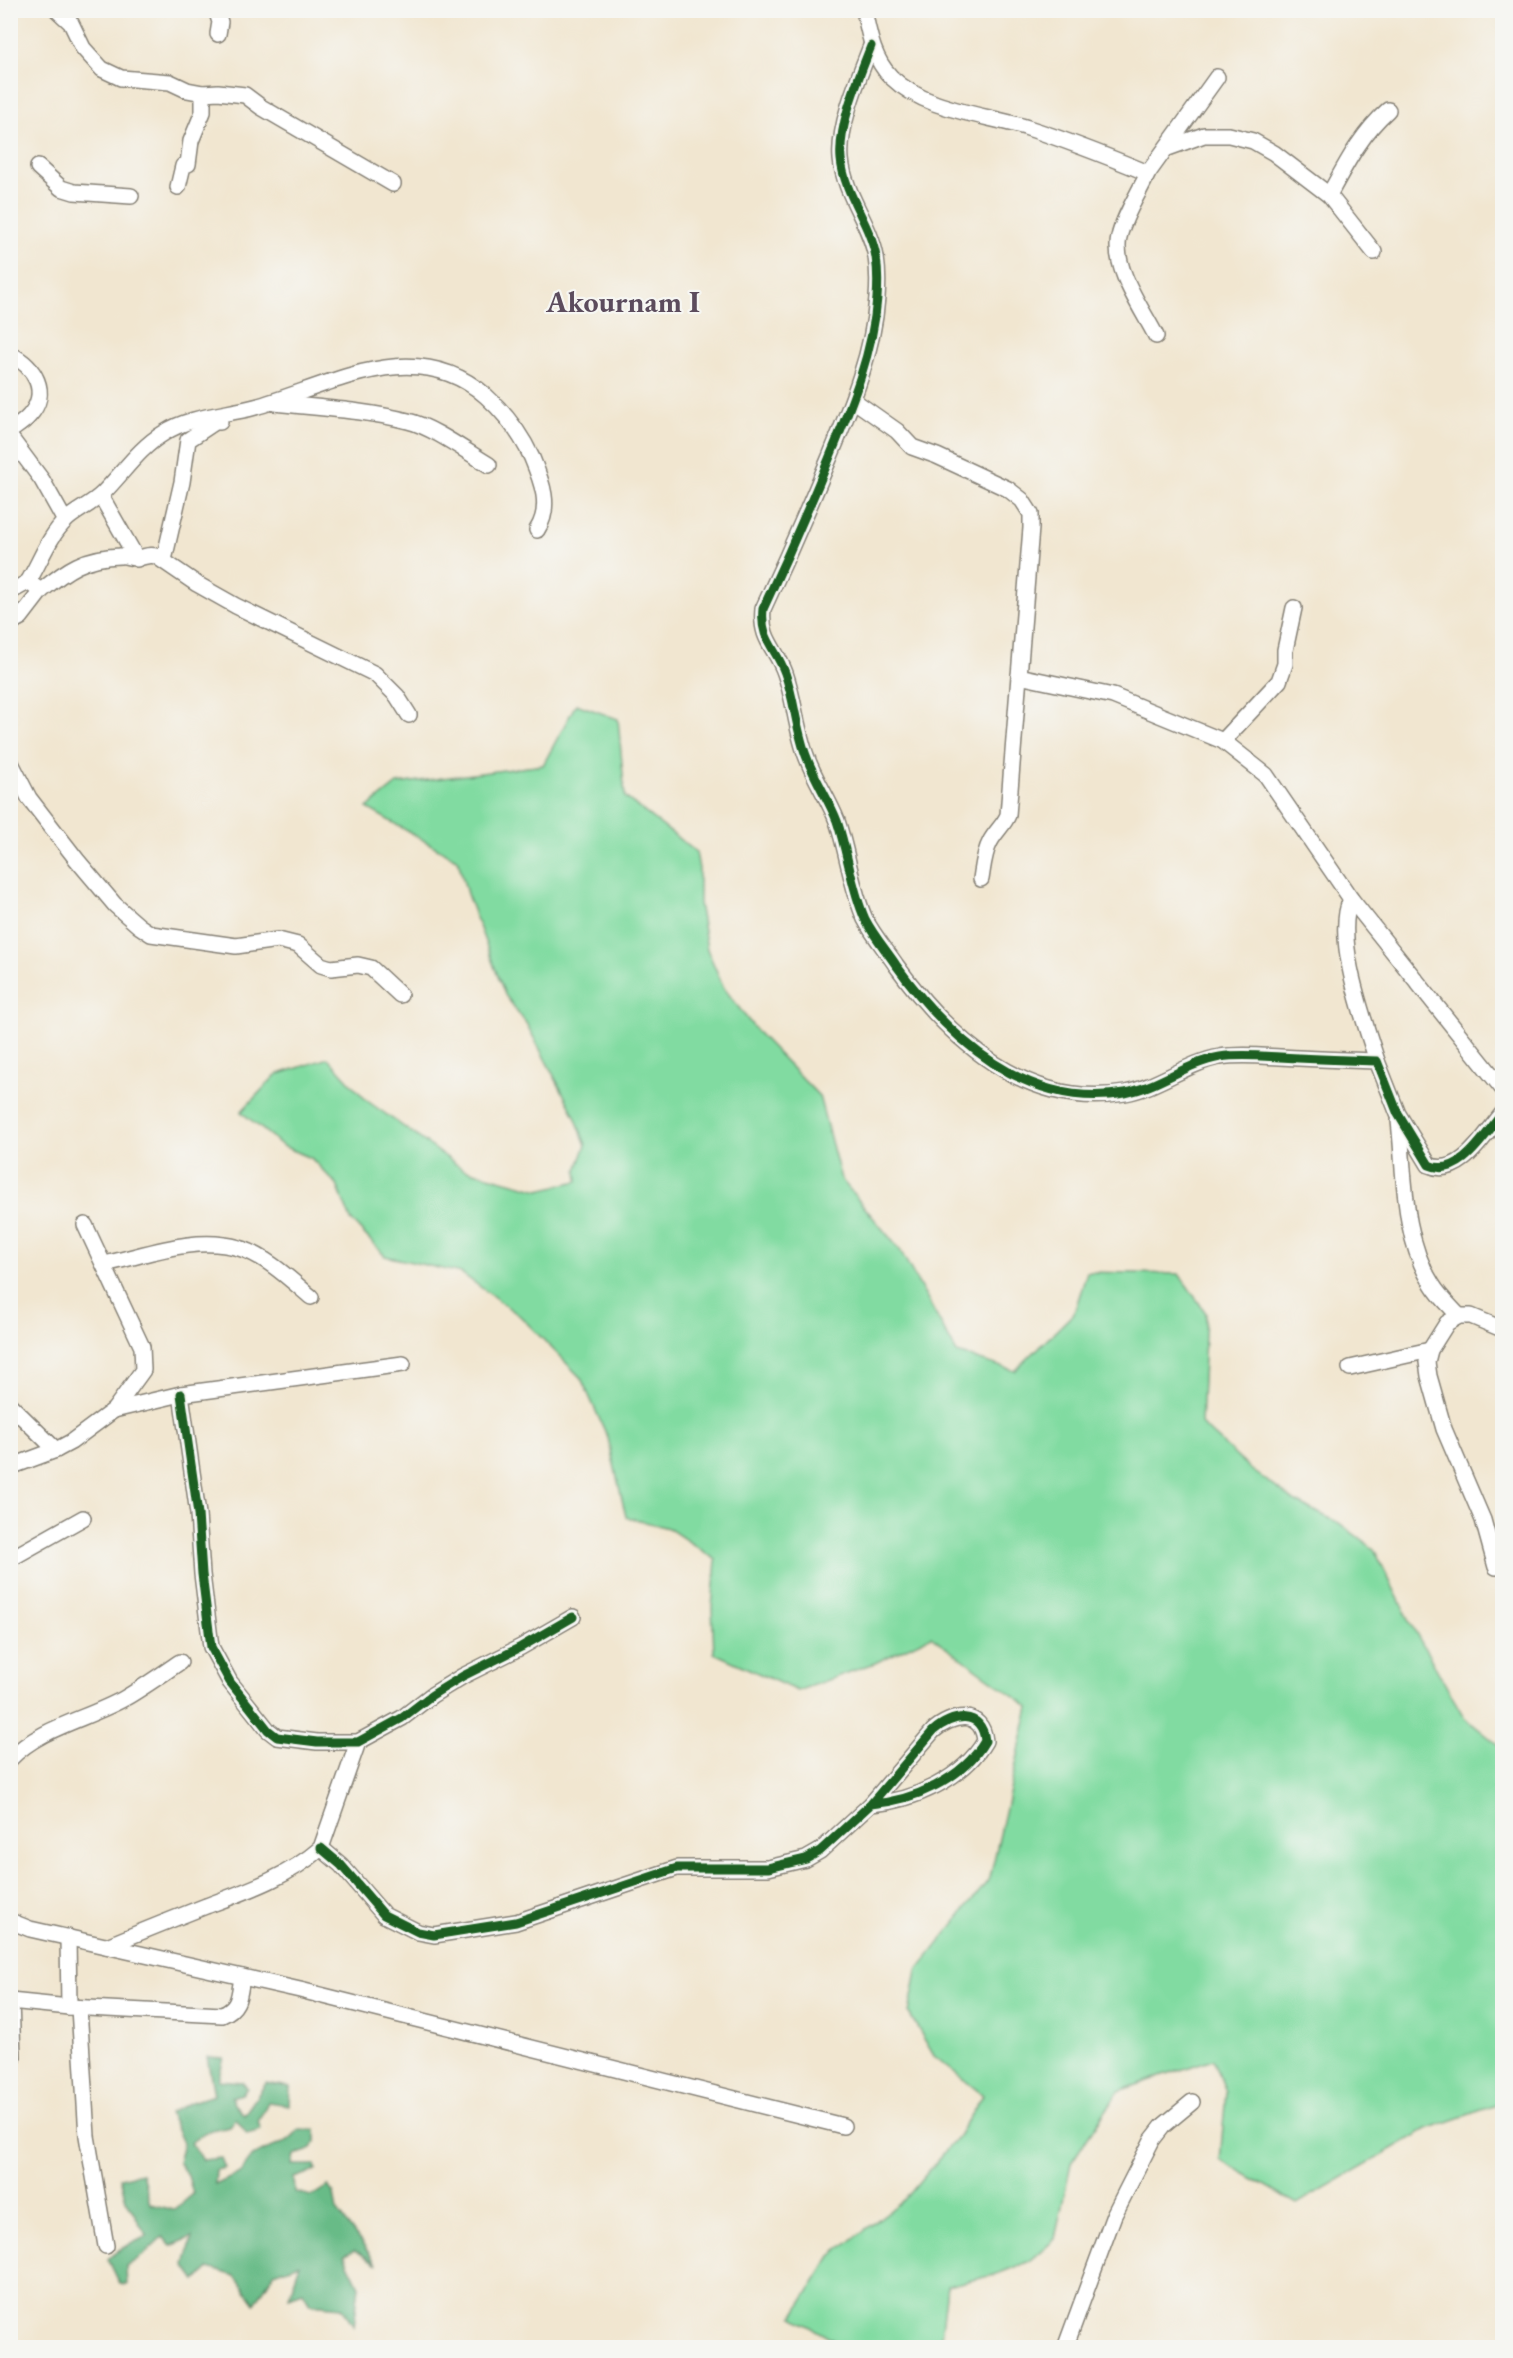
<svg xmlns="http://www.w3.org/2000/svg" width="1513" height="2358" font-family="'EB Garamond',serif">
  <rect width="100%" height="100%" fill="#f6f6f2"/>
  <filter id="ink" filterUnits="userSpaceOnUse"><feTurbulence type="fractalNoise" baseFrequency=".0167" numOctaves="2"/><feDisplacementMap in="SourceGraphic" scale="12" xChannelSelector="R" yChannelSelector="G"/><feConvolveMatrix kernelMatrix="1 2 1 2 8 2 1 2 1" color-interpolation-filters="sRGB"/></filter>
  <filter id="wash" filterUnits="userSpaceOnUse"><feTurbulence type="fractalNoise" baseFrequency=".008" numOctaves="4" result="noise"/><feDisplacementMap in="SourceGraphic" scale="24" xChannelSelector="R" yChannelSelector="G"/><feGaussianBlur stdDeviation="1.35" result="paint"/><feColorMatrix in="noise" values="0 0 0 0 0 0 0 0 0 0 0 0 0 0 0 0 0 1.4 0 .05"/><feComposite in="paint" operator="in"/></filter>
  <g filter="url(#wash)">
    <rect width="100%" height="100%" fill="#f1e6d0"/>
    <!-- green -->
    <path fill="#81dba1" stroke="#4e7c5e" stroke-width="1.5" d="M 576,704 L 618,719 L 625,797 L 696,852 L 699,869 L 699,903 L 707,949 L 724,988 L 758,1033 L 819,1096 L 841,1179 L 900,1250 L 957,1353 L 1015,1371 L 1074,1313 L 1087,1272 L 1179,1274 L 1206,1313 L 1201,1424 L 1249,1468 L 1296,1502 L 1339,1523 L 1374,1549 L 1412,1626 L 1464,1717 L 1502,1748 L 1502,2103 L 1427,2129 L 1297,2204 L 1220,2160 L 1226,2092 L 1213,2059 L 1119,2091 L 1071,2163 L 1055,2239 L 1030,2261 L 997,2274 L 947,2286 L 940,2347 L 845,2347 L 793,2317 L 831,2256 L 907,2197 L 958,2136 L 983,2095 L 934,2056 L 909,2013 L 917,1971 L 990,1878 L 1029,1707 L 931,1636 L 875,1663 L 797,1691 L 714,1653 L 712,1608 L 716,1560 L 668,1528 L 626,1517 L 608,1438 L 581,1378 L 520,1316 L 461,1273 L 385,1256 L 351,1220 L 337,1185 L 311,1158 L 283,1146 L 241,1112 L 276,1075 L 328,1058 L 366,1100 L 463,1169 L 539,1190 L 578,1181 L 577,1170 L 586,1145 L 575,1116 L 526,1023 L 505,995 L 467,894 L 458,860 L 367,808 L 397,784 L 543,765 Z"/>
    <!-- forest -->
    <path fill="#68bb87" stroke="#426c52" stroke-width="1.5" d="M 207,2057 L 224,2058 L 218,2080 L 242,2082 L 247,2088 L 242,2094 L 231,2097 L 234,2104 L 244,2115 L 266,2083 L 290,2087 L 289,2105 L 268,2102 L 258,2122 L 261,2130 L 247,2134 L 236,2119 L 230,2127 L 206,2132 L 190,2143 L 203,2160 L 221,2158 L 225,2168 L 216,2170 L 215,2185 L 242,2172 C 249,2152 268,2150 285,2142 C 291,2139 295,2133 300,2129 L 316,2130 L 316,2142 L 308,2151 L 294,2155 L 292,2165 L 315,2165 L 316,2170 L 294,2178 L 295,2192 L 312,2196 L 328,2186 L 334,2194 L 337,2210 L 377,2264 L 355,2250 L 344,2255 L 359,2286 L 354,2326 L 342,2307 L 310,2304 L 303,2292 L 289,2297 L 300,2264 L 274,2273 L 255,2304 L 235,2276 L 209,2268 L 196,2281 L 185,2266 L 192,2237 L 171,2246 L 163,2237 L 145,2254 L 126,2267 L 127,2285 L 120,2284 L 108,2259 L 119,2250 L 147,2236 L 126,2200 L 120,2178 L 142,2173 L 150,2204 L 174,2210 L 193,2194 L 188,2176 L 178,2162 L 183,2143 L 169,2113 L 191,2102 L 214,2095 Z"/>
  </g>
  <g filter="url(#ink)">
    <g fill="none" stroke-linecap="round" stroke-linejoin="round">
      <defs>
        <g id="minor">
          <path d="M 57,10 L 71,23 L 83,48 L 102,69 L 121,78 L 170,82 L 187,90 L 203,93 L 218,92 L 245,95 L 261,107 L 393,184"/>
          <path d="M 216,10 L 220,22 L 218,34"/>
          <path d="M 864,10 C 869,34 873,59 891,77 C 926,111 984,114 1028,128 C 1069,141 1109,157 1148,173 C 1139,193 1124,215 1119,237 C 1112,268 1143,310 1156,336"/>
          <path d="M 871,46 C 859,77 838,125 841,159 C 844,194 870,223 876,257 C 878,270 878,285 877,298 C 873,354 850,408 829,459 C 808,510 786,560 763,609 C 760,641 776,647 785,673 C 795,701 796,731 807,758 C 815,780 829,800 837,821 C 848,853 851,888 865,919 C 873,935 886,950 896,965 C 949,1039 1027,1110 1125,1093 C 1159,1087 1186,1063 1220,1057 C 1240,1054 1260,1056 1280,1057 C 1313,1059 1345,1060 1377,1061 L 1398,1114 L 1429,1165 C 1460,1179 1485,1134 1502,1114"/>
          <path d="M 1168,148 L 1204,135 L 1229,135 L 1253,141 L 1274,153 L 1329,195 L 1374,252"/>
          <path d="M 38,167 L 61,188 L 74,192 L 131,196"/>
          <path d="M 1148,173 L 1217,77"/>
          <path d="M 178,187 L 183,166 L 188,164 L 191,141 L 203,112 L 203,93"/>
          <path d="M 1329,195 C 1346,164 1361,134 1388,110"/>
          <path d="M 10,354 C 34,366 51,392 29,416 C 24,422 17,426 10,431"/>
          <path d="M 853,400 L 897,431 L 912,447 L 937,456 L 1008,489 L 1022,500 L 1031,514 L 1031,528 L 1019,676 L 1113,696 L 1223,741 L 1266,775 L 1351,899 L 1502,1088"/>
          <path d="M 275,403 C 319,408 365,410 408,421 C 433,427 467,452 489,465"/>
          <path d="M 10,437 L 42,480 L 65,521"/>
          <path d="M 101,496 L 137,559"/>
          <path d="M 164,560 L 182,482 L 188,440 L 215,422 L 220,422"/>
          <path d="M 28,582 C 40,562 49,536 66,520 C 77,510 92,504 103,493 C 123,473 139,448 164,433 C 190,416 226,415 255,407 C 332,385 415,334 486,396 C 506,414 521,434 532,458 C 542,482 552,507 537,530"/>
          <path d="M 10,592 L 28,582 L 41,591 C 67,569 85,557 120,556 C 126,555 132,559 138,558 C 145,557 148,554 156,556 L 197,584 L 236,606 L 375,674 L 397,696 L 409,715"/>
          <path d="M 10,623 L 21,617 L 41,591"/>
          <path d="M 1223,741 L 1279,681 L 1285,664 L 1285,650 L 1294,608"/>
          <path d="M 10,761 L 29,798 L 77,860 L 115,905 L 139,926 L 151,934 L 236,946 L 278,940 L 298,945 L 321,965 L 331,968 L 358,965 L 371,968 L 400,995"/>
          <path d="M 981,879 C 983,867 984,853 990,842 C 995,832 1004,825 1008,815 L 1019,676"/>
          <path d="M 1351,899 C 1333,938 1365,1022 1377,1061"/>
          <path d="M 1399,1121 C 1405,1174 1402,1237 1432,1284 C 1439,1296 1450,1306 1459,1316"/>
          <path d="M 104,1264 C 147,1255 195,1235 239,1248 C 265,1255 291,1280 311,1297"/>
          <path d="M 1350,1368 L 1430,1350"/>
          <path d="M 181,1394 L 198,1514 L 202,1574 L 211,1647 L 230,1682 L 268,1730 L 277,1737 L 317,1742 L 358,1742 L 402,1718 L 432,1695 L 463,1676 L 521,1647 L 573,1617"/>
          <path d="M 10,1405 L 56,1450"/>
          <path d="M 114,1410 L 181,1394 L 403,1364"/>
          <path d="M 10,1467 L 56,1450 L 71,1442 L 114,1410 L 143,1370 L 142,1347 L 85,1225"/>
          <path d="M 10,1559 L 83,1518"/>
          <path d="M 1496,1567 L 1483,1520 L 1444,1429 L 1429,1376 L 1427,1362 L 1430,1350 L 1447,1323 L 1459,1316 L 1471,1316 L 1502,1329"/>
          <path d="M 10,1759 C 41,1727 88,1719 125,1698 C 144,1687 162,1674 180,1662"/>
          <path d="M 321,1848 L 341,1865 L 384,1915 L 418,1932 L 434,1935 L 516,1922 L 677,1868 L 768,1868 L 806,1859 L 820,1851 L 871,1804 L 933,1731 C 952,1714 982,1709 985,1741 C 963,1779 913,1801 871,1804"/>
          <path d="M 10,1921 L 30,1929 L 300,1990 L 843,2126"/>
          <path d="M 68,1937 L 69,2007"/>
          <path d="M 107,1946 C 140,1932 173,1919 206,1906 C 247,1891 288,1877 321,1848 L 358,1742"/>
          <path d="M 10,2001 L 69,2007 L 222,2015 C 240,2008 239,1995 242,1977"/>
          <path d="M 79,2008 L 87,2136 L 106,2246"/>
          <path d="M 10,2064 L 13,2057 L 11,2001"/>
          <path d="M 1065,2348 L 1114,2215 L 1152,2140 L 1163,2126 L 1192,2102"/>
        </g>
      </defs>
      <!-- minor casing -->
      <use href="#minor" stroke="#868176" stroke-width="18"/>
      <!-- minor -->
      <use href="#minor" stroke="#fff" stroke-width="15"/>
      <defs>
        <g id="cycleway">
          <path d="M 871,46 C 859,77 838,125 841,159 C 844,194 870,223 876,257 C 878,270 878,285 877,298 C 873,354 850,408 829,459 C 808,510 786,560 763,609 C 760,641 776,647 785,673 C 795,701 796,731 807,758 C 815,780 829,800 837,821 C 848,853 851,888 865,919 C 873,935 886,950 896,965 C 949,1039 1027,1110 1125,1093 C 1159,1087 1186,1063 1220,1057 C 1240,1054 1260,1056 1280,1057 C 1313,1059 1345,1060 1377,1061 L 1398,1114 L 1429,1165 C 1460,1179 1485,1134 1502,1114"/>
          <path d="M 181,1394 L 198,1514 L 202,1574 L 211,1647 L 230,1682 L 268,1730 L 277,1737 L 317,1742 L 358,1742 L 402,1718 L 432,1695 L 463,1676 L 521,1647 L 573,1617"/>
          <path d="M 321,1848 L 341,1865 L 384,1915 L 418,1932 L 434,1935 L 516,1922 L 677,1868 L 768,1868 L 806,1859 L 820,1851 L 871,1804 L 933,1731 C 952,1714 982,1709 985,1741 C 963,1779 913,1801 871,1804"/>
        </g>
      </defs>
      <!-- cycleway casing -->
      <use href="#cycleway" stroke="#f6f6f2" stroke-width="13"/>
      <!-- cycleway -->
      <use href="#cycleway" stroke="#1b5e20" stroke-width="9"/>
    </g>
  </g>
  <g text-anchor="middle" stroke-width="4.5" stroke-linejoin="round" paint-order="stroke">
    <!-- quarter labels -->
    <g font-size="30" font-weight="bold" fill="#5c4c5d" stroke="#f6f6f2">
      <text x="623" y="312">Akournam I</text>
    </g>
  </g>
  <!-- margin -->
  <rect width="1513" height="2358" fill="none" stroke="#f6f6f2" stroke-width="36"/>
</svg>
